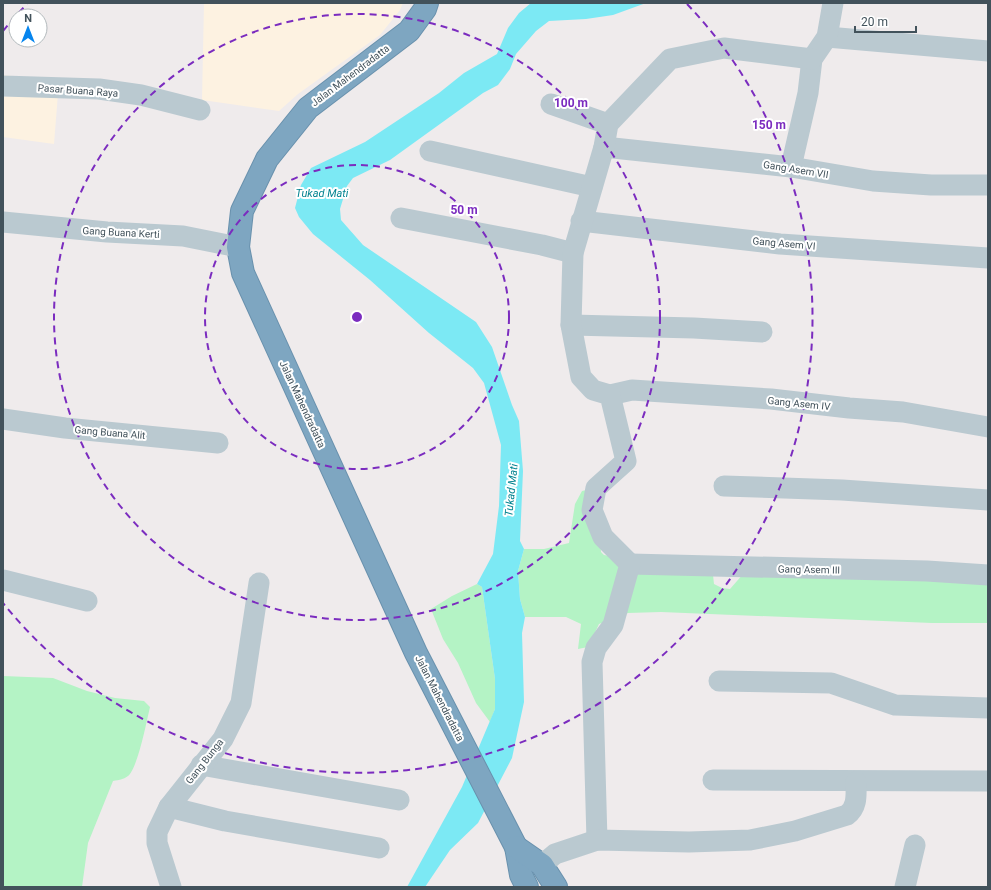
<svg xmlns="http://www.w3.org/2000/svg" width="991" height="890" font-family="Roboto,sans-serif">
  <rect width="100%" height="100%" fill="#efebec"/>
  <!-- commercial -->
  <g fill="#fdf2e1">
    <path d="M 204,3 L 403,3 L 400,10 L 380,35 L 298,94 L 279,111 L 202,100 Z"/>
    <path d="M 3,75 L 59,81 L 54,144 L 3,137 Z"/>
  </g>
  <!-- green -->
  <g fill="#b4f3c5">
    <path d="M 596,488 L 601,552 L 604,555 L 713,575 L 714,584 L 722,588 L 730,589 L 744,573 L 988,579 L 988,623 L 932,623 L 661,612 L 628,613 L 599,624 L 588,647 L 578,649 L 581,624 L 566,617 L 525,617 L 520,599 L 518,571 L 524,549 L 544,549 L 569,543 L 575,504 L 582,491 Z"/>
    <path d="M 477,584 L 482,587 L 495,679 L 495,709 L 490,722 L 476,703 L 458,663 L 443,639 L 431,609 L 452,596 Z"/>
    <path d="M 3,676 L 53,678 L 87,691 L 115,698 L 144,701 L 150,707 C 146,724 139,761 130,774 C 126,779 119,780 113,781 L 88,843 L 82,887 L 3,887 Z"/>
  </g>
  <!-- water -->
  <path fill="#7ce9f4" d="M 531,3 L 646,3 L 613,15 L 586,19 L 549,21 L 536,31 L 516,54 L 510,69 L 498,85 L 483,93 L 390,160 L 353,178 L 347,186 L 340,209 L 341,220 L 363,245 L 476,322 L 492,347 L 512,405 L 519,421 L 523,471 L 520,541 L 524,549 L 518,571 L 520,599 L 525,617 L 522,633 L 524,702 L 512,758 L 478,823 L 450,850 L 425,887 L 407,887 L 462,787 L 495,709 L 495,679 L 482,587 L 477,584 L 493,554 L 499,506 L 501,445 L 484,383 L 473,368 L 429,333 L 370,280 L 313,234 L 299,217 L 295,208 L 301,185 L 311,168 L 365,142 L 439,93 L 464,73 L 497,54 L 508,28 L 519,13 Z"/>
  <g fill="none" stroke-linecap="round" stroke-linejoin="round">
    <defs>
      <g id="highway">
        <path d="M 427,3 L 425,9 L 409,31 L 308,108 L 267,159 L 242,211 L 238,247 L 243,273 L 416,653 L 516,847 L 521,875 L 527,887"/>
        <path d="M 516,847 L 542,865 L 556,887"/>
      </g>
    </defs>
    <!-- highway casing -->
    <use href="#highway" stroke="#6991ad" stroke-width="24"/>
    <!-- minor -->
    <g stroke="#bac9d0" stroke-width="21">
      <path d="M 827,37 L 988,51"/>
      <path d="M 3,86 L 99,89 L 141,95 L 200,110"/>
      <path d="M 551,104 L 608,124"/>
      <path d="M 604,147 L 791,167 L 873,181 L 931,185 L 988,185"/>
      <path d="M 430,151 L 592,187"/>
      <path d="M 791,167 L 808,93 L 812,59 L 827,37 L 833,3"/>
      <path d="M 401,218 L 542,245 L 573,253"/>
      <path d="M 581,221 L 780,244 L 988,258"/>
      <path d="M 3,222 L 107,232 L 183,236 L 238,247"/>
      <path d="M 571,325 L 694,328 L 762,332"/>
      <path d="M 610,395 L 632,390 L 771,399 L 849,408 L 903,412 L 988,427"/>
      <path d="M 3,419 L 65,428 L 218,443"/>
      <path d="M 724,486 L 842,490 L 988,500"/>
      <path d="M 630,564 L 927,571 L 988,575"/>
      <path d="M 3,580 L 87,601"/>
      <path d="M 719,681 L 831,683 L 895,705 L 988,708"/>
      <path d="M 201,765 L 399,800"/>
      <path d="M 713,780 L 988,781"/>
      <path d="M 169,807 L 225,821 L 379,848"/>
      <path d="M 597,840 L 592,662 L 596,648 L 613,625 L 630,564 L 603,537 L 592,510 L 596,488 L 626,461 L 610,395 L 593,390 L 581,377 L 571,325 L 573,253 L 604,147 L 608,124 L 670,59 L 724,48 L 812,59"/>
      <path d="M 542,865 L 555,854 L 597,840 L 689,842 L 750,840 L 795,831 L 847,815 C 858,807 856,794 856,782"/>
      <path d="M 171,887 L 157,843 L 157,832 L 169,807 L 223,739 L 241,703 L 259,583"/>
      <path d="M 905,887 L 915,845"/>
    </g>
    <!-- highway -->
    <use href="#highway" stroke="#7ea6c1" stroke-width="22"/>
  </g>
  <!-- distance rings -->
  <g fill="none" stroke="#7b2cbf" stroke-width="2" stroke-dasharray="7 5">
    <circle cx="357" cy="317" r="152"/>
    <circle cx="357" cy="317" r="303"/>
    <path d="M3 31A455 455 0 0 1 27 4M687 4A455 455 0 1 1 3 603"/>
  </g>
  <g text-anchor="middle" stroke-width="4" stroke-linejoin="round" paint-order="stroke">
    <!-- street labels -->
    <g font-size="10" fill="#42525b" stroke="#fff">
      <text transform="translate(350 75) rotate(-37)" y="4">Jalan Mahendradatta</text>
      <text transform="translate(78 90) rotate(4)" y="4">Pasar Buana Raya</text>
      <text transform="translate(796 169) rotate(9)" y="4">Gang Asem VII</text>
      <text transform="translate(121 232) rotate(3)" y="4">Gang Buana Kerti</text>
      <text transform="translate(784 243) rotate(5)" y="4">Gang Asem VI</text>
      <text transform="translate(799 403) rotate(6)" y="4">Gang Asem IV</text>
      <text transform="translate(303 404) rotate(65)" y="4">Jalan Mahendradatta</text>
      <text transform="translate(110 432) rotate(5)" y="4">Gang Buana Alit</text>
      <text transform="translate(809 569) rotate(1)" y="4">Gang Asem III</text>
      <text transform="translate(440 698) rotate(63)" y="4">Jalan Mahendradatta</text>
      <text transform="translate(204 761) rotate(-52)" y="4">Gang Bunga</text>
    </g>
    <!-- water labels -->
    <g font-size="11" font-style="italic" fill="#038390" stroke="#fff">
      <text x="322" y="197">Tukad Mati</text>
      <text transform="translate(511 490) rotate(-84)" y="4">Tukad Mati</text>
    </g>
  </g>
  <circle cx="357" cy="317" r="6" fill="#7b2cbf" stroke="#fff" stroke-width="2"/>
  <g font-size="12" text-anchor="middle" font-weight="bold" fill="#7b2cbf" stroke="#fff" stroke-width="4" stroke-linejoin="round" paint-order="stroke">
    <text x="571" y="107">100 m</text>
    <text x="769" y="129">150 m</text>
    <text x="464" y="214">50 m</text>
  </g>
  <!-- border -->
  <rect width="991" height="890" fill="none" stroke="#42525b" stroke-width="8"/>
  <!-- north arrow -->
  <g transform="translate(28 28)"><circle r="19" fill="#ffffff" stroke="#b3babd"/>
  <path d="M0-3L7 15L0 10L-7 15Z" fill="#0685ee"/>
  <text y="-6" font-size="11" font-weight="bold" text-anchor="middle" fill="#42525b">N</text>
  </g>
  <!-- scale -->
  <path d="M855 26v6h61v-6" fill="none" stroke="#42525b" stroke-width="2"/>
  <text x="861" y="26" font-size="12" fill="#42525b" stroke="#ffffff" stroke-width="3" paint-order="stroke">20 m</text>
</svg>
